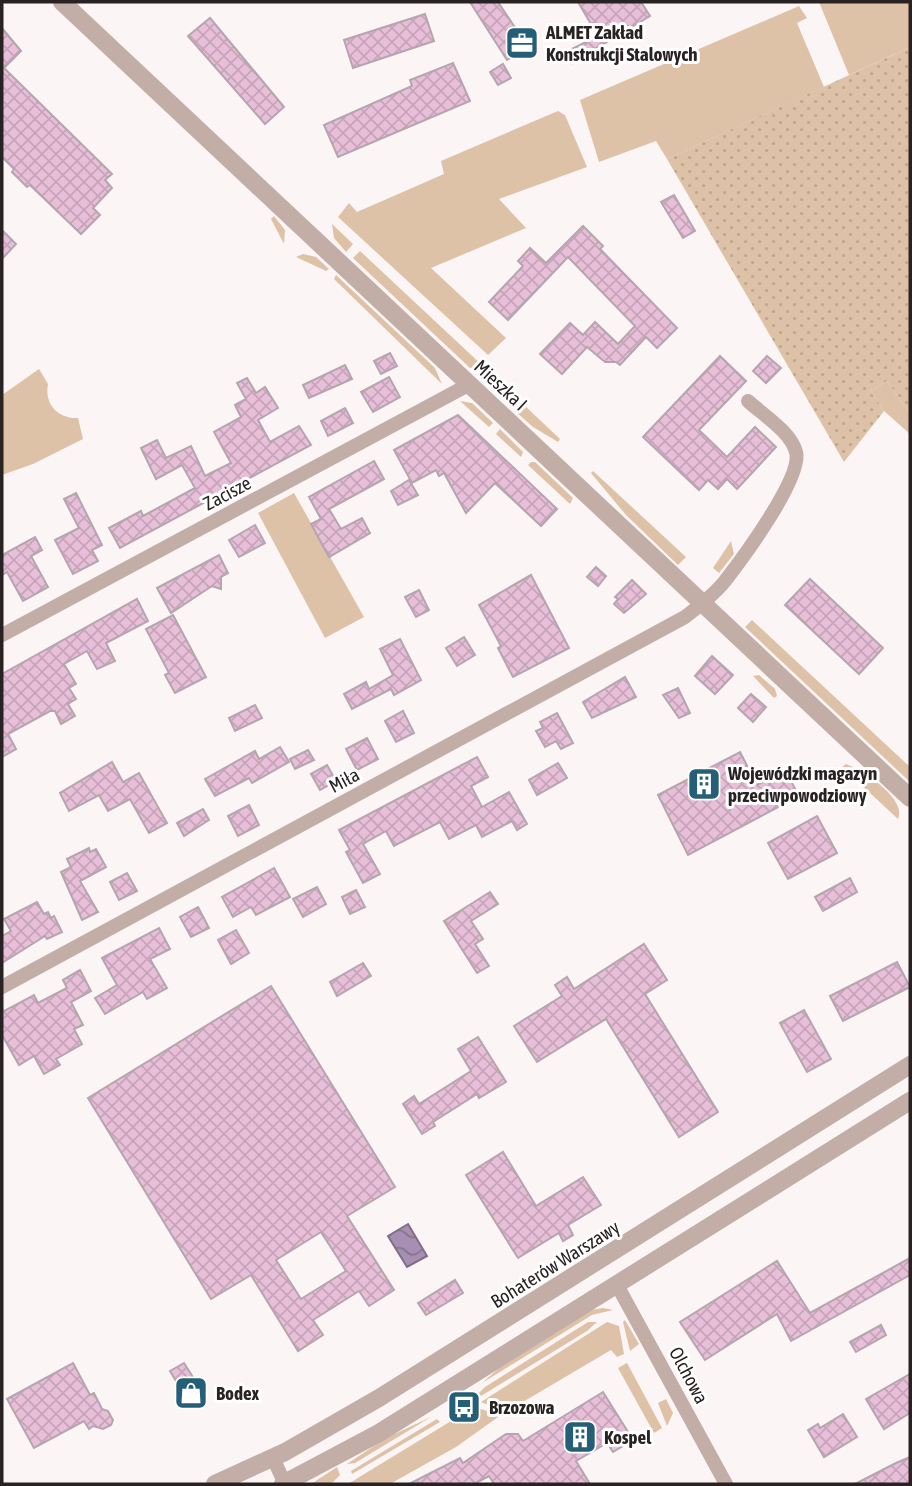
<svg xmlns="http://www.w3.org/2000/svg" width="912" height="1486" font-family="'Asap Condensed',sans-serif">
  <defs>
    <pattern id="garden-dots" width="8" height="8" patternUnits="userSpaceOnUse" patternTransform="scale(1.75)"><rect width="8" height="8" fill="#ddc2a7"/><path d="M2 2h.1M6 6h.1" fill="none" stroke="#bea68f" stroke-width="1.8" stroke-linecap="round"/></pattern>
    <pattern id="water-waves" width="16" height="10" patternUnits="userSpaceOnUse" patternTransform="scale(1.75)"><rect width="16" height="10" fill="#a68fb2"/><path d="M0 5q4-4 8 0t8 0" fill="none" stroke="#877490"/></pattern>
    <pattern id="building-cross-hatch" width="8" height="8" patternUnits="userSpaceOnUse" patternTransform="scale(1.75)"><rect width="8" height="8" fill="#e8bfd8"/><path d="M0 0l8 8M0 8l8-8" fill="none" stroke="#c7a4b9"/></pattern>
  </defs>
  <rect width="100%" height="100%" fill="#fcf5f5"/>
  <!-- grass -->
  <g fill="#ddc2a7">
    <path d="M 819,2 L 910,2 L 910,47 L 849,75 Z"/>
    <path d="M 799,6 L 807,18 L 797,23 L 824,87 L 667,159 L 656,141 L 599,162 L 580,100 Z"/>
    <path d="M 558,111 L 565,115 L 587,167 L 499,199 L 526,228 L 431,268 L 506,338 L 488,355 L 338,217 L 349,203 L 357,212 L 444,174 L 441,161 Z"/>
    <path d="M 274,216 L 285,230 L 284,244 L 271,219 Z"/>
    <path d="M 332,224 L 353,244 L 346,252 L 334,238 Z"/>
    <path d="M 360,251 L 484,367 L 470,368 L 353,258 Z"/>
    <path d="M 303,254 L 316,257 L 329,269 L 326,271 L 296,257 Z"/>
    <path d="M 336,275 L 435,368 L 442,384 L 334,279 Z"/>
    <path d="M 39,369 L 48,384 C 44,404 58,419 78,418 L 83,439 L 33,464 L 2,475 L 2,395 Z"/>
    <path d="M 493,376 L 517,398 L 509,405 L 491,387 Z"/>
    <path d="M 887,381 L 910,414 L 910,434 L 884,411 L 871,391 Z"/>
    <path d="M 460,401 L 472,403 L 493,423 L 489,427 Z"/>
    <path d="M 524,405 L 560,439 L 558,442 L 533,427 L 516,412 Z"/>
    <path d="M 500,429 L 523,452 L 521,457 L 496,434 Z"/>
    <path d="M 531,462 L 535,462 L 573,498 L 570,504 L 528,465 Z"/>
    <path d="M 593,471 L 686,557 L 678,565 L 626,515 L 591,473 Z"/>
    <path d="M 294,493 L 364,617 L 325,638 L 258,513 Z"/>
    <path d="M 731,541 L 734,554 L 719,573 L 713,568 Z"/>
    <path d="M 752,620 L 910,767 L 910,782 L 745,627 Z"/>
    <path d="M 759,675 L 775,689 L 777,696 L 774,698 L 753,676 Z"/>
    <path d="M 846,764 C 863,770 907,799 898,819 L 842,767 Z"/>
    <path d="M 603,1308 L 613,1310 L 592,1315 L 482,1383 L 498,1369 L 591,1310 Z"/>
    <path d="M 625,1320 L 639,1344 L 630,1351 L 623,1322 Z"/>
    <path d="M 588,1322 L 597,1322 L 587,1331 L 481,1396 L 479,1393 L 485,1387 Z"/>
    <path d="M 607,1322 L 619,1326 L 624,1354 L 617,1357 L 611,1350 L 506,1412 L 481,1402 Z"/>
    <path d="M 627,1363 L 662,1428 L 654,1433 L 618,1368 Z"/>
    <path d="M 666,1399 L 673,1413 L 667,1426 L 658,1403 Z"/>
    <path d="M 474,1407 L 501,1415 L 456,1447 L 390,1484 L 348,1484 Z"/>
    <path d="M 431,1417 L 355,1463 L 347,1464 L 386,1438 Z"/>
    <path d="M 437,1419 L 440,1422 L 352,1474 L 351,1471 Z"/>
    <path d="M 337,1467 L 340,1475 L 331,1484 L 311,1484 Z"/>
  </g>
  <!-- garden -->
  <path fill="url(#garden-dots)" d="M 910,47 L 910,414 L 887,381 L 871,391 L 884,411 L 844,462 L 667,159 Z"/>
  <!-- water -->
  <path fill="url(#water-waves)" stroke="#806e87" stroke-width="2" d="M 408,1224 L 427,1256 L 407,1267 L 388,1236 Z"/>
  <!-- building -->
  <g fill="url(#building-cross-hatch)" stroke="#b4a5ae" stroke-width="2" fill-rule="evenodd">
    <path d="M 470,2 L 498,2 L 528,47 L 507,60 Z"/>
    <path d="M 578,2 L 641,2 L 650,16 L 572,63 L 566,52 L 598,36 Z"/>
    <path d="M 425,14 L 434,41 L 353,68 L 344,40 Z"/>
    <path d="M 210,18 L 284,107 L 265,124 L 188,36 Z"/>
    <path d="M 2,28 L 21,51 L 4,68 L 112,174 L 105,180 L 112,188 L 93,208 L 100,215 L 81,234 L 30,185 L 27,187 L 12,172 L 14,169 L 2,157 Z"/>
    <path d="M 453,63 L 470,101 L 338,157 L 324,125 L 412,86 L 410,80 Z"/>
    <path d="M 503,64 L 511,78 L 498,85 L 490,72 Z"/>
    <path d="M 674,195 L 695,231 L 683,238 L 661,202 Z"/>
    <path d="M 583,226 L 603,246 L 600,249 L 677,328 L 657,348 L 646,337 L 620,365 L 616,362 L 605,362 L 587,347 L 562,374 L 540,354 L 570,323 L 583,335 L 595,322 L 618,344 L 635,326 L 568,257 L 508,320 L 489,302 L 523,266 L 518,261 L 530,248 L 546,263 Z"/>
    <path d="M 2,230 L 16,244 L 2,259 Z"/>
    <path d="M 390,353 L 397,366 L 381,374 L 374,361 Z"/>
    <path d="M 720,356 L 746,381 L 699,430 L 727,457 L 755,427 L 776,447 L 737,489 L 727,479 L 718,489 L 708,480 L 699,490 L 643,437 Z"/>
    <path d="M 767,356 L 781,368 L 766,383 L 753,371 Z"/>
    <path d="M 345,365 L 352,379 L 309,398 L 303,385 Z"/>
    <path d="M 389,377 L 400,397 L 373,412 L 361,392 Z"/>
    <path d="M 247,378 L 256,393 L 265,387 L 278,408 L 258,420 L 270,442 L 299,426 L 311,445 L 120,548 L 109,528 L 141,511 L 143,516 L 195,488 L 182,465 L 156,479 L 141,448 L 157,440 L 166,458 L 191,446 L 205,476 L 231,463 L 214,432 L 241,417 L 235,405 L 246,399 L 237,383 Z"/>
    <path d="M 345,408 L 353,423 L 328,436 L 321,421 Z"/>
    <path d="M 458,415 L 557,509 L 541,526 L 495,483 L 466,513 L 444,473 L 439,476 L 436,470 L 412,483 L 394,450 Z"/>
    <path d="M 374,461 L 384,479 L 329,509 L 341,529 L 362,518 L 370,533 L 329,557 L 311,524 L 321,519 L 309,497 Z"/>
    <path d="M 409,480 L 418,495 L 398,505 L 391,491 Z"/>
    <path d="M 76,493 L 102,545 L 92,550 L 98,561 L 73,574 L 55,540 L 79,528 L 64,499 Z"/>
    <path d="M 255,525 L 265,543 L 239,557 L 229,540 Z"/>
    <path d="M 35,537 L 42,550 L 31,556 L 48,587 L 23,601 L 7,572 L 2,575 L 2,555 Z"/>
    <path d="M 219,555 L 228,573 L 221,577 L 221,589 L 212,586 L 171,613 L 157,588 Z"/>
    <path d="M 596,567 L 606,576 L 598,586 L 587,577 Z"/>
    <path d="M 531,575 L 569,648 L 513,677 L 498,648 L 501,646 L 479,605 Z"/>
    <path d="M 810,579 L 883,648 L 859,674 L 785,605 Z"/>
    <path d="M 632,580 L 646,594 L 624,613 L 614,604 L 618,599 L 615,597 Z"/>
    <path d="M 419,590 L 429,610 L 416,617 L 405,597 Z"/>
    <path d="M 137,599 L 148,621 L 106,643 L 115,661 L 97,669 L 87,651 L 64,664 L 76,684 L 69,688 L 76,699 L 68,704 L 75,716 L 61,724 L 55,711 L 50,711 L 8,734 L 16,749 L 2,757 L 2,674 Z"/>
    <path d="M 173,615 L 206,677 L 175,693 L 165,675 L 169,673 L 146,629 Z"/>
    <path d="M 464,637 L 475,655 L 457,666 L 446,648 Z"/>
    <path d="M 400,639 L 421,680 L 394,695 L 391,689 L 352,709 L 344,694 L 366,682 L 369,689 L 393,675 L 380,649 Z"/>
    <path d="M 712,656 L 733,675 L 715,694 L 695,676 Z"/>
    <path d="M 625,677 L 636,697 L 592,718 L 583,702 Z"/>
    <path d="M 678,688 L 690,713 L 679,718 L 663,695 Z"/>
    <path d="M 751,694 L 766,707 L 753,722 L 738,708 Z"/>
    <path d="M 255,705 L 262,718 L 235,731 L 229,718 Z"/>
    <path d="M 403,711 L 414,733 L 396,742 L 385,721 Z"/>
    <path d="M 557,713 L 573,743 L 561,749 L 556,741 L 545,747 L 536,731 L 543,728 L 540,722 Z"/>
    <path d="M 367,738 L 378,759 L 357,770 L 346,749 Z"/>
    <path d="M 280,747 L 289,762 L 252,783 L 249,778 L 215,796 L 205,779 L 255,751 L 259,759 Z"/>
    <path d="M 308,750 L 314,760 L 295,769 L 290,759 Z"/>
    <path d="M 740,752 L 757,785 L 785,770 L 799,796 L 688,855 L 658,795 Z"/>
    <path d="M 477,757 L 488,777 L 471,786 L 482,807 L 509,792 L 527,824 L 517,830 L 512,821 L 482,837 L 476,825 L 449,839 L 440,822 L 394,846 L 386,831 L 363,844 L 380,874 L 363,883 L 346,852 L 350,850 L 339,830 Z"/>
    <path d="M 112,762 L 123,782 L 139,773 L 167,823 L 149,833 L 130,799 L 108,811 L 99,795 L 69,811 L 60,793 Z"/>
    <path d="M 558,763 L 567,778 L 537,795 L 529,780 Z"/>
    <path d="M 327,765 L 336,781 L 320,790 L 311,774 Z"/>
    <path d="M 249,805 L 259,825 L 238,836 L 228,816 Z"/>
    <path d="M 203,809 L 209,820 L 184,836 L 177,823 Z"/>
    <path d="M 817,816 L 837,853 L 788,879 L 768,843 Z"/>
    <path d="M 89,848 L 90,852 L 96,849 L 106,867 L 80,881 L 98,912 L 82,920 L 61,872 L 71,867 L 67,859 Z"/>
    <path d="M 274,868 L 290,897 L 256,915 L 251,907 L 233,917 L 222,897 Z"/>
    <path d="M 127,873 L 137,891 L 119,900 L 110,882 Z"/>
    <path d="M 850,878 L 857,892 L 823,911 L 815,897 Z"/>
    <path d="M 317,887 L 326,904 L 303,917 L 293,899 Z"/>
    <path d="M 356,890 L 365,907 L 350,914 L 342,897 Z"/>
    <path d="M 490,892 L 498,904 L 471,921 L 483,939 L 475,944 L 489,966 L 477,973 L 444,921 Z"/>
    <path d="M 37,902 L 44,914 L 48,912 L 51,918 L 54,916 L 62,932 L 47,939 L 45,936 L 2,963 L 2,936 L 11,931 L 4,919 Z"/>
    <path d="M 198,907 L 209,928 L 191,937 L 180,917 Z"/>
    <path d="M 159,928 L 170,949 L 150,959 L 167,988 L 147,999 L 143,992 L 105,1014 L 95,998 L 117,985 L 102,958 Z"/>
    <path d="M 236,930 L 249,953 L 231,964 L 218,940 Z"/>
    <path d="M 644,944 L 667,980 L 645,994 L 718,1112 L 679,1137 L 606,1019 L 537,1062 L 514,1026 L 562,996 L 555,985 L 567,977 L 574,989 Z"/>
    <path d="M 897,962 L 910,987 L 843,1021 L 830,996 Z"/>
    <path d="M 363,963 L 371,976 L 337,996 L 330,982 Z"/>
    <path d="M 80,970 L 91,991 L 71,1002 L 83,1025 L 74,1029 L 82,1044 L 56,1059 L 60,1065 L 44,1074 L 34,1056 L 19,1065 L 2,1035 L 2,1012 L 34,995 L 38,1003 L 67,988 L 63,980 Z"/>
    <path d="M 271,986 L 395,1187 L 347,1216 L 394,1290 L 369,1306 L 359,1291 L 313,1320 L 323,1335 L 298,1351 L 251,1275 L 211,1299 L 88,1098 ZM 321,1232 L 346,1271 L 301,1299 L 276,1260 Z"/>
    <path d="M 804,1010 L 831,1059 L 807,1072 L 780,1023 Z"/>
    <path d="M 478,1037 L 506,1082 L 479,1098 L 477,1094 L 433,1122 L 435,1126 L 422,1134 L 403,1104 L 414,1096 L 419,1104 L 471,1071 L 458,1049 Z"/>
    <path d="M 503,1152 L 536,1206 L 583,1177 L 601,1205 L 568,1225 L 573,1235 L 563,1241 L 559,1233 L 518,1258 L 466,1175 Z"/>
    <path d="M 910,1258 L 910,1275 L 791,1341 L 777,1314 L 705,1360 L 680,1322 L 777,1261 L 810,1313 Z"/>
    <path d="M 455,1280 L 463,1293 L 426,1315 L 418,1303 Z"/>
    <path d="M 881,1325 L 886,1335 L 856,1352 L 850,1342 Z"/>
    <path d="M 73,1363 L 90,1395 L 94,1393 L 102,1409 L 108,1411 L 113,1420 L 111,1425 L 103,1429 L 93,1426 L 89,1429 L 84,1421 L 34,1448 L 7,1399 Z"/>
    <path d="M 184,1363 L 201,1390 L 187,1399 L 170,1371 Z"/>
    <path d="M 910,1374 L 910,1413 L 884,1429 L 866,1399 Z"/>
    <path d="M 603,1392 L 633,1440 L 613,1452 L 607,1443 L 576,1461 L 590,1484 L 494,1484 L 489,1476 L 474,1484 L 409,1484 L 460,1458 L 463,1463 L 506,1434 L 518,1434 L 523,1441 Z"/>
    <path d="M 843,1414 L 857,1437 L 824,1457 L 808,1430 L 818,1424 L 820,1428 Z"/>
    <path d="M 910,1457 L 910,1484 L 855,1484 L 896,1463 Z"/>
  </g>
  <g fill="none" stroke-linecap="round" stroke-linejoin="round">
    <!-- minor -->
    <g stroke="#c2ada7" stroke-width="14">
      <path d="M 2,635 L 470,384"/>
      <path d="M 2,987 L 685,617 C 699,606 714,595 725,581 C 742,559 803,477 796,452 C 791,432 762,414 748,401"/>
      <path d="M 617,1285 L 726,1484"/>
      <path d="M 273,1458 L 285,1484"/>
    </g>
    <!-- tertiary -->
    <g stroke="#c2ada7" stroke-width="18">
      <path d="M 62,2 L 910,798"/>
      <path d="M 215,1484 L 285,1452 L 379,1398 L 910,1065"/>
      <path d="M 283,1484 L 379,1433 L 910,1101"/>
    </g>
  </g>
  <!-- icons -->
  <defs>
    <symbol id="office-square" viewBox="-11 -11 22 22"><rect x="-9" y="-9" width="18" height="18" rx="4" fill="#245f77" stroke="#fff"/><path d="M-6-3h4V-5.5h4V-3h4V5H-6ZM-1-4.5V-3h2v-1.5ZM-6 0V1H6V0Z" fill="#fff"/></symbol>
    <symbol id="building-square" viewBox="-11 -11 22 22"><rect x="-9" y="-9" width="18" height="18" rx="4" fill="#245f77" stroke="#fff"/><path d="M-4-6H4V6H1V3H-1V6H-4ZM-2.5-4.3h1.7v1.8h-1.7ZM.8-4.3h1.7v1.8H.8ZM-2.5-1h1.7V.8h-1.7ZM.8-1h1.7V.8H.8Z" fill="#fff"/></symbol>
    <symbol id="shop-square" viewBox="-11 -11 22 22"><rect x="-9" y="-9" width="18" height="18" rx="4" fill="#245f77" stroke="#fff"/><path d="M-5-2.5h2.3a2.7 3.5 0 0 1 5.4 0H5L5.5 6h-11ZM-1.5-2.5h3a1.5 2.3 0 0 0-3 0Z" fill="#fff"/></symbol>
    <symbol id="bus-square" viewBox="-11 -11 22 22"><rect x="-9" y="-9" width="18" height="18" rx="4" fill="#245f77" stroke="#fff"/><path d="M-5-6H5V4H4V6H2V4H-2V6H-4V4H-5ZM-3.5-4V0h7V-4ZM-3.5 1.2v1.5H-2V1.2ZM2 1.2v1.5H3.5V1.2Z" fill="#fff"/></symbol>
  </defs>
  <g fill-rule="evenodd">
    <use href="#office-square" x="503" y="24" width="38" height="38"/>
    <use href="#building-square" x="685" y="765" width="38" height="38"/>
    <use href="#shop-square" x="172" y="1374" width="38" height="38"/>
    <use href="#bus-square" x="445" y="1388" width="38" height="38"/>
    <use href="#building-square" x="561" y="1418" width="38" height="38"/>
  </g>
  <g text-anchor="middle" stroke-width="6" stroke-linejoin="round" paint-order="stroke">
    <!-- poi labels -->
    <g font-size="19" font-weight="bold" fill="#292223" stroke="#fff" text-anchor="start">
      <text x="546" y="39">ALMET Zakład<tspan x="546" dy="22">Konstrukcji Stalowych</tspan></text>
      <text x="728" y="780">Wojewódzki magazyn<tspan x="728" dy="22">przeciwpowodziowy</tspan></text>
      <text x="216" y="1400">Bodex</text>
      <text x="489" y="1414">Brzozowa</text>
      <text x="604" y="1444">Kospel</text>
    </g>
    <!-- street labels -->
    <g font-size="19" fill="#292223" stroke="#fff">
      <text transform="translate(501 385) rotate(43)" y="7">Mieszka I</text>
      <text transform="translate(227 493) rotate(-28)" y="7">Zacisze</text>
      <text transform="translate(344 780) rotate(-28)" y="7">Miła</text>
      <text transform="translate(555 1264) rotate(-32)" y="7">Bohaterów Warszawy</text>
      <text transform="translate(689 1375) rotate(62)" y="7">Olchowa</text>
    </g>
  </g>
  <!-- border -->
  <rect width="912" height="1486" fill="none" stroke="#292223" stroke-width="7"/>
</svg>
